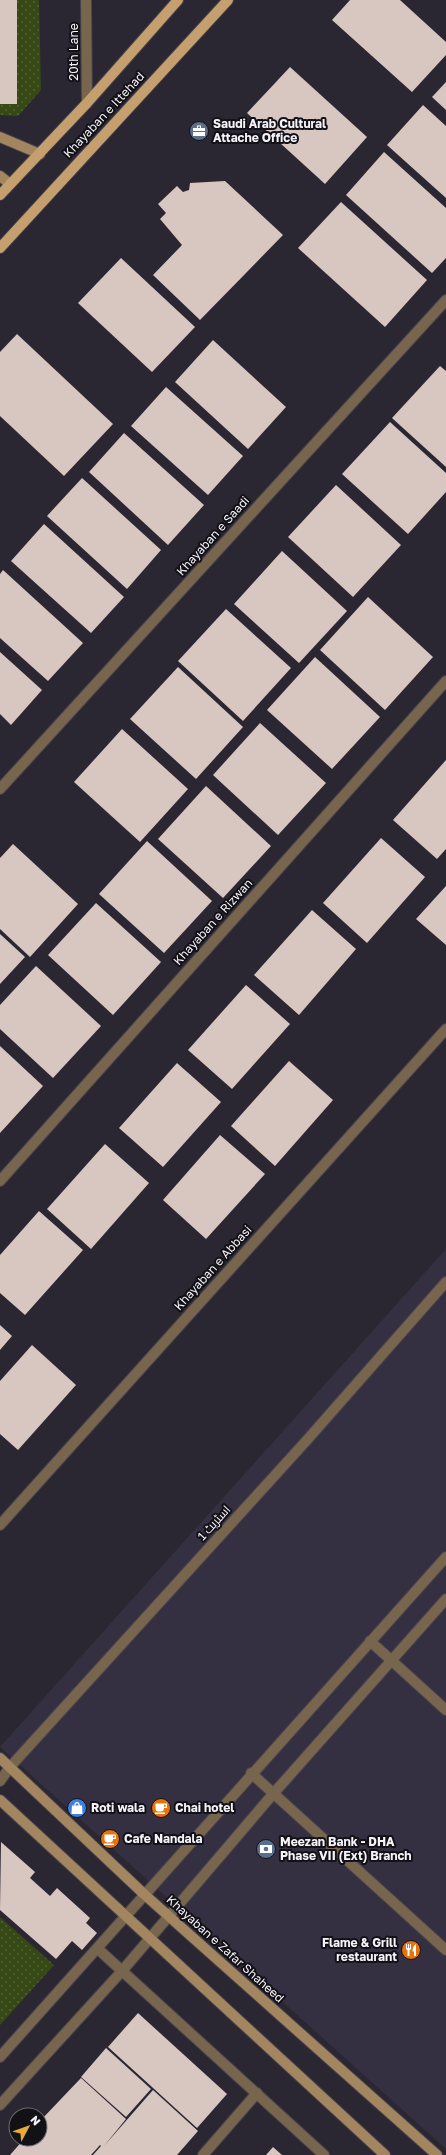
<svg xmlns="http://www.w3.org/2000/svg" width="446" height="2155" font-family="'Golos Text',Cairo,sans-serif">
  <defs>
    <pattern id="grass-dots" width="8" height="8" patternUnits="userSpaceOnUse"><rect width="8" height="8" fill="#364813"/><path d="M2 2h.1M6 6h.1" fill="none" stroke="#546336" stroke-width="1.8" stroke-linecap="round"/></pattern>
  </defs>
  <rect width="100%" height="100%" fill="#2b2732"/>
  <!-- built -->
  <path fill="#353041" d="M 446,1249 L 446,2149 L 0,1747 Z"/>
  <!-- grass -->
  <g fill="url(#grass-dots)">
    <path d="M 0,0 L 39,0 L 41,90 L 18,116 L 0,115 Z"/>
    <path d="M 0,1917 L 54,1965 L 0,2025 Z"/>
  </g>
  <!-- building -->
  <g fill="#d8c6c1">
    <rect x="0" y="0" width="17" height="104"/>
    <path d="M 350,0 L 400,0 L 446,42 L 446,55 L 412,92 L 332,20 Z"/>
    <path d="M 290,67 L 367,137 L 325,184 L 247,113 Z"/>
    <path d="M 446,82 L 446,110 L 432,97 Z"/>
    <path d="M 423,105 L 446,126 L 446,198 L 387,145 Z"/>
    <path d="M 384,152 L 446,208 L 446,258 L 432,273 L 346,195 Z"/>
    <path d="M 225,181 L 283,235 L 200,320 L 153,275 L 182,245 L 160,219 L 166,213 L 158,204 L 177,186 L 183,192 L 189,190 L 190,183 Z"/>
    <path d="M 341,202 L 427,280 L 385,327 L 298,248 Z"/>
    <path d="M 121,258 L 195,327 L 152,372 L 78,303 Z"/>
    <path d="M 17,334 L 113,424 L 64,476 L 0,416 L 0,352 Z"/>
    <path d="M 213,340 L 286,407 L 248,449 L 175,382 Z"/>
    <path d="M 440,366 L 446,371 L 446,467 L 392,418 Z"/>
    <path d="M 166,387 L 243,456 L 208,495 L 131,426 Z"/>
    <path d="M 390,422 L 446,473 L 446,492 L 408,534 L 342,474 Z"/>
    <path d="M 124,433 L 204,505 L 168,545 L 89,472 Z"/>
    <path d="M 82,478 L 161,550 L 127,589 L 47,516 Z"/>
    <path d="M 336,485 L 401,545 L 353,597 L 288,537 Z"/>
    <path d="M 44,524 L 124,597 L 91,633 L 11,561 Z"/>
    <path d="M 282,551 L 347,611 L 299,663 L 234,604 Z"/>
    <path d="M 3,570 L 83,643 L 48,681 L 0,638 L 0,574 Z"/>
    <path d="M 368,597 L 433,657 L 385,710 L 320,650 Z"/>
    <path d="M 226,609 L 291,668 L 243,721 L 178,661 Z"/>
    <path d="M 0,652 L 42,690 L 11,725 L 0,714 Z"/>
    <path d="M 315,657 L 380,717 L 332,769 L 267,710 Z"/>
    <path d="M 178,667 L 243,727 L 196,779 L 130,719 Z"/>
    <path d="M 260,723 L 326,783 L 278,835 L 213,775 Z"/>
    <path d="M 122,729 L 188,789 L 140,842 L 74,782 Z"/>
    <path d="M 446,760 L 446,849 L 437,859 L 393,820 Z"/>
    <path d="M 206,786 L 271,846 L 223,898 L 158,839 Z"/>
    <path d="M 381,838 L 425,877 L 367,943 L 323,903 Z"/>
    <path d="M 147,841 L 212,901 L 164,953 L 99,894 Z"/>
    <path d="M 13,844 L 78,904 L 30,957 L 0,929 L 0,858 Z"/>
    <path d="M 446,886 L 446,945 L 416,919 Z"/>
    <path d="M 96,903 L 161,962 L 113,1015 L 48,955 Z"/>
    <path d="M 312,910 L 356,949 L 299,1015 L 254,975 Z"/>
    <path d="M 0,934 L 25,957 L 0,984 Z"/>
    <path d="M 36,966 L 101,1026 L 53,1078 L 0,1029 L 0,1005 Z"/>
    <path d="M 246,985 L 290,1024 L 232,1089 L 188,1050 Z"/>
    <path d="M 0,1046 L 43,1086 L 0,1133 Z"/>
    <path d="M 289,1061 L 333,1100 L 275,1166 L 231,1126 Z"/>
    <path d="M 177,1063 L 221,1102 L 163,1167 L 119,1128 Z"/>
    <path d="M 220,1135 L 265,1174 L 206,1239 L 163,1200 Z"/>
    <path d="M 105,1144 L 149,1183 L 91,1249 L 47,1209 Z"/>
    <path d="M 39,1211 L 83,1250 L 25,1315 L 0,1293 L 0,1255 Z"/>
    <path d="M 0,1325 L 12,1336 L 0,1350 Z"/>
    <path d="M 32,1345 L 76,1385 L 18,1450 L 0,1434 L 0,1381 Z"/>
    <path d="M 1,1842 L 35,1872 L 30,1878 L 50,1896 L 57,1888 L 90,1918 L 86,1923 L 97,1933 L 82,1950 L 72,1941 L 56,1959 L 0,1910 Z"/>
    <path d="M 138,2013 L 227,2094 L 197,2128 L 108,2047 Z"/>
    <path d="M 106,2048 L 151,2089 L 126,2117 L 81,2077 Z"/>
    <path d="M 81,2078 L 126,2119 L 104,2146 L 153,2090 L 198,2131 L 177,2155 L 93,2155 L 101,2146 L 100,2145 L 91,2155 L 10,2155 L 24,2139 L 40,2139 L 40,2121 Z"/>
    <path d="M 273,2147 L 282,2155 L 266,2155 Z"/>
  </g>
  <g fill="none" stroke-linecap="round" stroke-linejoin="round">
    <defs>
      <g id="street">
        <path d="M 86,0 L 87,103"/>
        <path d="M 0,789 L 446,300"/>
        <path d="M 0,1181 L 446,681"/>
        <path d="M 0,1525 L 446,1029"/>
        <path d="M 370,1641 L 446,1710"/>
        <path d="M 251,1773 L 446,1950"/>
        <path d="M 0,1781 L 10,1767 L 307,1440 L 446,1282"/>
        <path d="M 98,1949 L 324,2155"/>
        <path d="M 0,2057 L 446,1557"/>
        <path d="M 0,2105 L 122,1971 L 273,1794 L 446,1599"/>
        <path d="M 203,2155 L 257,2093"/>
      </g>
      <g id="secondary">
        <path d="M 0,137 L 40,154"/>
        <path d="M 0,176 L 10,184"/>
        <path d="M 0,1758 L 145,1895 L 437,2155"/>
        <path d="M 0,1800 L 385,2155"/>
      </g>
      <g id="primary">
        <path d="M 0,195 L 87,103 L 178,0"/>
        <path d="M 0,248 L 228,0"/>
      </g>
    </defs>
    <!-- street casing -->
    <use href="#street" stroke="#47434e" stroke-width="12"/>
    <!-- secondary casing -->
    <use href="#secondary" stroke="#47434e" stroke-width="12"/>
    <!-- primary casing -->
    <use href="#primary" stroke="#47434e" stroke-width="12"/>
    <!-- street -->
    <use href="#street" stroke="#77654d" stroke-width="10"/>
    <!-- secondary -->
    <use href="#secondary" stroke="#a38660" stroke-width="10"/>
    <!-- primary -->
    <use href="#primary" stroke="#c69f6e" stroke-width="10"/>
  </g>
  <!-- icons -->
  <defs>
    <symbol id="office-disc" viewBox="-11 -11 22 22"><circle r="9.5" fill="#5c6f8a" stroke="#121116"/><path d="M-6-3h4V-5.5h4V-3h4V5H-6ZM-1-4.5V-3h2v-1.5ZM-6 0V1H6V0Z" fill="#fff"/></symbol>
    <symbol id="shop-disc" viewBox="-11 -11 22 22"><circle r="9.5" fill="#3f7fe0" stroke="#121116"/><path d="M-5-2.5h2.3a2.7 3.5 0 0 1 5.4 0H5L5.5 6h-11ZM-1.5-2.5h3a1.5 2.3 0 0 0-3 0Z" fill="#fff"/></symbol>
    <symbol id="cafe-disc" viewBox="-11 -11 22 22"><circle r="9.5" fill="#e8710a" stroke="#121116"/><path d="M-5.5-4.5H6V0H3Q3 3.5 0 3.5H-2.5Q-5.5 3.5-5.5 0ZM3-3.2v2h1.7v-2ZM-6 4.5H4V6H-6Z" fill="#fff"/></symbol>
    <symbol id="bank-disc" viewBox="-11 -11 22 22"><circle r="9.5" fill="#5c6f8a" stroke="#121116"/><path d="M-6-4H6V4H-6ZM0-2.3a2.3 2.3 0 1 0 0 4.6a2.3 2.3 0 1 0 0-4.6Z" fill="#fff"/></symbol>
    <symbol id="restaurant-disc" viewBox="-11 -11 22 22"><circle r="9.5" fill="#e8710a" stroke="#121116"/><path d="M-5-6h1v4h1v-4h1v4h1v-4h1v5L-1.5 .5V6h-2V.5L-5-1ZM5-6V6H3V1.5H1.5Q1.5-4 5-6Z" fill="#fff"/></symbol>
  </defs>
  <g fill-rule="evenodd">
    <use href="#office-disc" x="188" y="120" width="22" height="22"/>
    <use href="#shop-disc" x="66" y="1797" width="22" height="22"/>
    <use href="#cafe-disc" x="150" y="1797" width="22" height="22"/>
    <use href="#cafe-disc" x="99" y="1828" width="22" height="22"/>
    <use href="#bank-disc" x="255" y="1838" width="22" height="22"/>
    <use href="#restaurant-disc" x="400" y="1939" width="22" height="22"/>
  </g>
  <g text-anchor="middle" stroke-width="4" stroke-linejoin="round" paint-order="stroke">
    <!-- street labels -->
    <g font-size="12" fill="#f5f2fa" stroke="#121116">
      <text transform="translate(74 52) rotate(-90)" y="4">20th Lane</text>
      <text transform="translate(104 115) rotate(-47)" y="4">Khayaban e Ittehad</text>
      <text transform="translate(213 536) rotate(-48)" y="4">Khayaban e Saadi</text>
      <text transform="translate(213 922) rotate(-48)" y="4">Khayaban e Rizwan</text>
      <text transform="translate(213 1268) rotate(-48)" y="4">Khayaban e Abbasi</text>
      <text transform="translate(214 1523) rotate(-48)" y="4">اسٹریٹ 1</text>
      <text transform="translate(225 1949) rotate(42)" y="4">Khayaban e Zafar Shaheed</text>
    </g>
    <!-- poi labels -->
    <g font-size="12" font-weight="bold" fill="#f5f2fa" stroke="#121116" text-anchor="start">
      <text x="213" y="128">Saudi Arab Cultural<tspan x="213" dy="14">Attache Office</tspan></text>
      <text x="91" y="1812">Roti wala</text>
      <text x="175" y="1812">Chai hotel</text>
      <text x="124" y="1843">Cafe Nandala</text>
      <text x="280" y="1846">Meezan Bank - DHA<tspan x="280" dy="14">Phase VII (Ext) Branch</tspan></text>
      <text x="397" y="1947" text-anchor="end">Flame &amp; Grill<tspan x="397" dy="14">restaurant</tspan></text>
    </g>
  </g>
  <!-- north arrow -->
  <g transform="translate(28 2127) rotate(49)"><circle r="19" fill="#121116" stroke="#6d6b71"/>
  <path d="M0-3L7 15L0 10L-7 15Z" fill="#e9ab38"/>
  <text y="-6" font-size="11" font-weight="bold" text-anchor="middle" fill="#f5f2fa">N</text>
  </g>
</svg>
